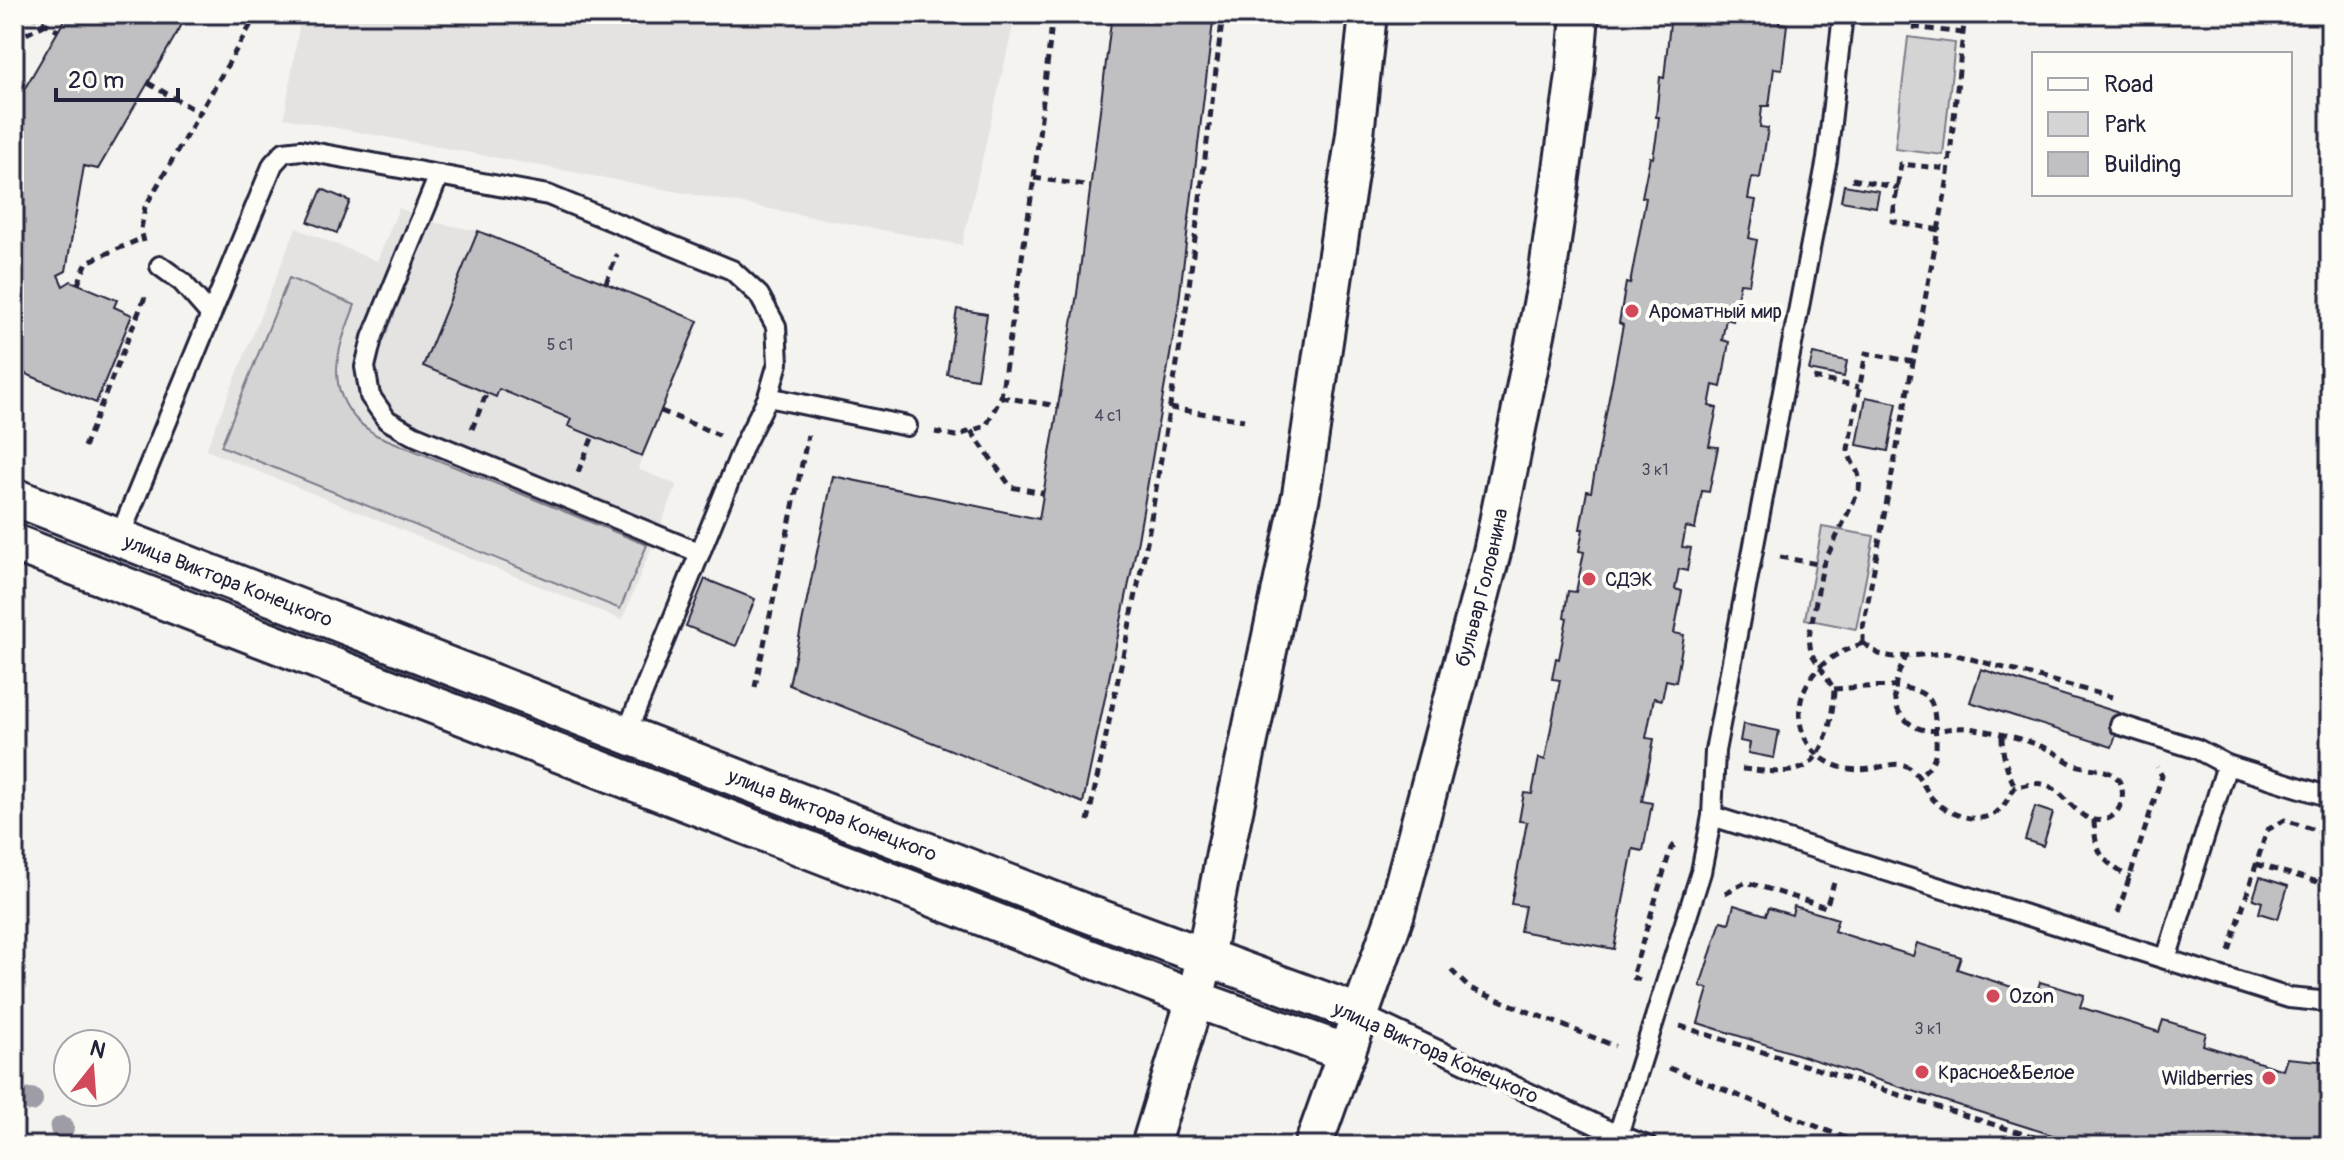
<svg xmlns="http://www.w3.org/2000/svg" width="2344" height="1160" font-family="Pangolin,sans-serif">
  <rect width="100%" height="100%" fill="#f4f3ef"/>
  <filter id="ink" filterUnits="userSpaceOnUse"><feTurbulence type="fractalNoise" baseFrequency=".0125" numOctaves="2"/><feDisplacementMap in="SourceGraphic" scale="16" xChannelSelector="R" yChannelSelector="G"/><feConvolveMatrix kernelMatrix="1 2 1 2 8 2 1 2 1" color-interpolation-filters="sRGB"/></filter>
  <g filter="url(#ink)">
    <!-- built -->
    <g fill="#e4e3e2">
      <path d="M 301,14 L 1016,14 L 962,245 L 284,118 Z"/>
      <path d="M 399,208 L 433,222 L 478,231 L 423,367 L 496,396 L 499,389 L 571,419 L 569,426 L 642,456 L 638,469 L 677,485 L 622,620 L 206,450 L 296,228 L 377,261 Z"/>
    </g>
    <!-- green -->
    <g fill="#d5d4d5" stroke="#7c7b88" stroke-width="2">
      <path d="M 1908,37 L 1955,43 L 1943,155 L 1895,149 Z"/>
      <path d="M 289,278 L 355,305 C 340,344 323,382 356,419 C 361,425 369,430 376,435 L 647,545 L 620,609 L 221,446 Z"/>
      <path d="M 1822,527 L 1874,536 L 1856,629 L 1805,619 Z"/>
    </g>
    <!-- building -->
    <g fill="#c0bfc2" stroke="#22223b" stroke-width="2">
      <path d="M 68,14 L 188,14 L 98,169 L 84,166 L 66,271 L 58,275 L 63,286 L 71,281 L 117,300 L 114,307 L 132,315 L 96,403 L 14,369 L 14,100 L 18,100 Z"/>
      <path d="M 1112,14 L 1214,14 L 1178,309 L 1138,540 L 1083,803 L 789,685 L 833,476 L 1039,519 L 1077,294 Z"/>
      <path d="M 1671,14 L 1780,14 L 1779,23 L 1787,24 L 1782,69 L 1774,68 L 1769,106 L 1762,106 L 1760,127 L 1768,128 L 1760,178 L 1752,177 L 1748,199 L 1756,200 L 1749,238 L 1757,240 L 1749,284 L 1740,283 L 1733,321 L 1726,319 L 1722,340 L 1729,342 L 1721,387 L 1713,385 L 1709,406 L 1717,408 L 1709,446 L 1718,447 L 1709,492 L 1702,491 L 1695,529 L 1686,527 L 1682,547 L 1691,548 L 1687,571 L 1679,569 L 1675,589 L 1682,591 L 1674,633 L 1684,635 L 1676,682 L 1666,680 L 1662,700 L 1654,698 L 1646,738 L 1654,739 L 1642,801 L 1652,803 L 1643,851 L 1633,849 L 1614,949 L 1520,931 L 1525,906 L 1511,904 L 1527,822 L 1519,821 L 1524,793 L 1532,794 L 1539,758 L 1545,760 L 1560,680 L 1552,679 L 1556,658 L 1559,659 L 1567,618 L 1564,617 L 1568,591 L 1576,592 L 1584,552 L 1579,551 L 1583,529 L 1580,529 L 1587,491 L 1591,492 L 1623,325 L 1619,323 L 1626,283 L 1630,284 L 1646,198 L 1642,197 L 1650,157 L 1653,158 L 1656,140 L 1659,117 L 1656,117 L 1660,77 L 1664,78 Z"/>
      <path d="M 1844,185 L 1879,191 L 1876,207 L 1841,201 Z"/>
      <path d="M 322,189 L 350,201 L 337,233 L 308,222 Z"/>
      <path d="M 478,231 L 698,321 L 642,456 L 568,426 L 571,419 L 499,389 L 496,397 L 423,366 Z"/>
      <path d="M 957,309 L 987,314 L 977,379 L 947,374 Z"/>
      <path d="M 1813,354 L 1847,361 L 1844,377 L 1809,370 Z"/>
      <path d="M 1866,397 L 1897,403 L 1888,451 L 1857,445 Z"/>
      <path d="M 705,579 L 755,599 L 736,646 L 686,626 Z"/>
      <path d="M 1981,669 L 2123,714 L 2112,747 L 1970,702 Z"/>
      <path d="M 1743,724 L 1779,731 L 1774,758 L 1748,753 L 1750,743 L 1740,741 Z"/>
      <path d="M 2035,807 L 2053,813 L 2043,846 L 2025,840 Z"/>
      <path d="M 2260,877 L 2288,886 L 2278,919 L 2259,913 L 2262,902 L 2253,899 Z"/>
      <path d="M 1734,905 L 1766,915 L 1769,908 L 1792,915 L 1794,906 L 1838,919 L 1834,931 L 1913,956 L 1917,943 L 1961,957 L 1957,969 L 2036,995 L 2040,982 L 2084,995 L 2080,1007 L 2159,1032 L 2163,1020 L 2206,1033 L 2203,1045 L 2283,1070 L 2287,1058 L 2329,1062 L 2330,1146 L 2087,1146 L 1698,1023 L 1708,989 L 1700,986 L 1721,921 L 1729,923 Z"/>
    </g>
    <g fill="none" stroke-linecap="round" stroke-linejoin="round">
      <defs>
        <g id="lane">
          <path d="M 439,175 L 372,338 L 365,367 L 370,396 L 387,420 L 413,435 L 700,553"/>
          <path d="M 160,266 L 182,282 L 211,315"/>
          <path d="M 768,397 L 907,426"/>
          <path d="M 119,538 L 273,164 L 284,152 L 301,150 L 548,195 L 732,270 L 759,295 L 776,326 L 778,363 L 768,397 L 744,445 L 626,734"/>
          <path d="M 2120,725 L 2197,749 L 2227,765 L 2330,797"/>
          <path d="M 1712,816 L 2289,998 L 2330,1002"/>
          <path d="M 2166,959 L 2227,765"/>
          <path d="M 1361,1014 L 1618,1135 L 1647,1146"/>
          <path d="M 1618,1135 L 1701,872 L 1712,816 L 1715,751 L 1827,159 L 1843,14"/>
        </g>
        <g id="street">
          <path id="s1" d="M 14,497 L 1091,915 L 1361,1014"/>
          <path d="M 14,543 L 1195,999 L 1347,1053"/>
          <path d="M 1150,1146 L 1195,999 L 1205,958 L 1225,853 L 1301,495 L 1355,134 L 1368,14"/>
          <path id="s2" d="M 1313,1146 L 1395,916 L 1492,552 L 1546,285 L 1575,75 L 1580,14"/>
        </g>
      </defs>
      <!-- lane casing -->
      <use href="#lane" stroke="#22223b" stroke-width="24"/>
      <!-- street casing -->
      <use href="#street" stroke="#22223b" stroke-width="42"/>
      <!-- path -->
      <g stroke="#22223b" stroke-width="5" stroke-dasharray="8 6" stroke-linecap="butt">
        <path d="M 30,14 L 58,31"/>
        <path d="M 1914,14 L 1912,27 L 1963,33"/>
        <path d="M 14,40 L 46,24 L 43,14"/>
        <path d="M 148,83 L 200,113"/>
        <path d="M 1034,178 L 1091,186"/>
        <path d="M 1852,179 L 1899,188"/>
        <path d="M 1939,230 L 1892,221 L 1901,164 L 1949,169"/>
        <path d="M 144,242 L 141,229 L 145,207 L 257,14"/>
        <path d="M 606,283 L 617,254"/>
        <path d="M 78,284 L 87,262 L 143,238"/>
        <path d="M 1813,378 L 1859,387"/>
        <path d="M 1001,397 L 1058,406"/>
        <path d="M 1170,408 L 1244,420"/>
        <path d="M 661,411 L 719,435"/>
        <path d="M 472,429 L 487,392"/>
        <path d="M 971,431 L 1011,487 L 1043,493"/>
        <path d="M 935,432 L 956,436 L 986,426 L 1001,397 L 1034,178 L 1053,14"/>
        <path d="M 84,447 L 147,292"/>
        <path d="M 578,472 L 593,436"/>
        <path d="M 1780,557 L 1823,565"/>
        <path d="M 1863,643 C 1848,649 1832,655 1820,667 C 1790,696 1792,745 1832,764 C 1847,771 1864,771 1880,767 C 1889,765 1895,763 1904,765 C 1918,770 1923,786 1931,797 C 1944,813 1972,824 1992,815 C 2003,810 2009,797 2015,787 C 2025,786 2036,781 2046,785 C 2068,792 2079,828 2107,819 C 2119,815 2124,800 2122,789 C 2118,766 2092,771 2076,765 C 2066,762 2059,754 2050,750 C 2027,739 1992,731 1967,728 C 1945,726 1927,738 1908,722 C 1885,704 1896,676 1907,655"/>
        <path d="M 1863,643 L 1863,627 L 1947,183 L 1965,14"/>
        <path d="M 1863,643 L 1879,654 L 1893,657 L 1949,653 L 2112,697"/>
        <path d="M 755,687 L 808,435"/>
        <path d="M 1834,689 C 1857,688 1918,679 1931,702 C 1936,712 1935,728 1936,739 C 1937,757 1933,766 1918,776"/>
        <path d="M 2002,736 C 2002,755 2007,770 2015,787"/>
        <path d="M 1742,769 C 1760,770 1789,776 1806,766 C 1828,752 1833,713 1834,689 L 1811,653 L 1809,637 L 1823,565 L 1859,490 C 1862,468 1851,468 1848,449 L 1866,353 L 1914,362"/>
        <path d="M 2094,820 C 2095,855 2102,860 2130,878"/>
        <path d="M 1088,821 L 1147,542 L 1186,310 L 1223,14"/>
        <path d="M 2256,864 L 2318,882 L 2330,892"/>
        <path d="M 1725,893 L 1746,882 L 1826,907 L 1834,883"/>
        <path d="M 2118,913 L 2162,776 L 2157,767"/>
        <path d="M 2229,951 L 2267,830 L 2285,820 L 2330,835"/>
        <path d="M 1451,970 L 1469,988 L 1615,1046"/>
        <path d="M 1640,980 L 1632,977 L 1671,848 L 1676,844"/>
        <path d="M 1680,1026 L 2062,1146"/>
        <path d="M 1669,1068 L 1866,1146"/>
      </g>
      <!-- lane -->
      <use href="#lane" stroke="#fdfcf7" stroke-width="18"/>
      <!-- street -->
      <use href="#street" stroke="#fdfcf7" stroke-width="36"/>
    </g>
    <!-- trees -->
    <g fill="#9e9da5">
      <circle cx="31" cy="1100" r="12"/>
      <circle cx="62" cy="1128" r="12"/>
    </g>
  </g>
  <!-- markers -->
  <g fill="#d1495b" stroke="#fdfcf7" stroke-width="3">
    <circle cx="1632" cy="311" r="8"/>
    <circle cx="1589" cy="579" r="8"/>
    <circle cx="1993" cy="996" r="8"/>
    <circle cx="1922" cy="1072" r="8"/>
    <circle cx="2269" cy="1078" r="8"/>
  </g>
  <g text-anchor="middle" stroke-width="8" stroke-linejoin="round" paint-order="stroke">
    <!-- number labels -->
    <g font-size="16" fill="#4a495d">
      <text x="560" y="350">5 с1</text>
      <text x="1108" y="421">4 с1</text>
      <text x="1655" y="475">3 к1</text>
      <text x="1928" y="1034">3 к1</text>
    </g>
    <!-- poi labels -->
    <g font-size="20" fill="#22223b" stroke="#fdfcf7" text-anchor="start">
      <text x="1648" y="318">Ароматный мир</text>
      <text x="1605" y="586">СДЭК</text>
      <text x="2009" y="1003">Ozon</text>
      <text x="1938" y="1079">Красное&amp;Белое</text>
      <text x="2253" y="1085" text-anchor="end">Wildberries</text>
    </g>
    <!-- street labels -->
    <g font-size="20" fill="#22223b" stroke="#fdfcf7">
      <text dy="7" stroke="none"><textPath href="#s1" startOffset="230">улица Виктора Конецкого</textPath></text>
      <text dy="7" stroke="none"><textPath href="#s2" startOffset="584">бульвар Головнина</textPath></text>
      <text dy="7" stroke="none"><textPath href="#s1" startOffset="878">улица Виктора Конецкого</textPath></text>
      <text transform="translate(1436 1052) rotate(24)" y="7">улица Виктора Конецкого</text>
    </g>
  </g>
  <!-- margin -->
  <rect width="2344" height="1160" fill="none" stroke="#fdfcf7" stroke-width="48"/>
  <rect x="24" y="24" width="2296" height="1112" fill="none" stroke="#22223b" stroke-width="3" filter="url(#ink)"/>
  <!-- legend -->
  <rect x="2032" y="52" width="260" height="144" fill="#fdfcf7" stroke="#a5a5ac" stroke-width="2"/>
  <rect x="2048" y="78" width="40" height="12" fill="#fdfcf7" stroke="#a5a5ac" stroke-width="2"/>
  <text x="2104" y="92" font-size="24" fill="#22223b">Road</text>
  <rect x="2048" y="112" width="40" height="24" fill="#d5d4d5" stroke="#a5a5ac" stroke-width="2"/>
  <text x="2104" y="132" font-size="24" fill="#22223b">Park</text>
  <rect x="2048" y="152" width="40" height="24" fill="#c0bfc2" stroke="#a5a5ac" stroke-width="2"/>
  <text x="2104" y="172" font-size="24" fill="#22223b">Building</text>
  <!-- north arrow -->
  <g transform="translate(92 1068) rotate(17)"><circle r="38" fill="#fdfcf7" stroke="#a5a5ac" stroke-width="2"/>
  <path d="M0-6L14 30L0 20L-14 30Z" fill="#d1495b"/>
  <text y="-12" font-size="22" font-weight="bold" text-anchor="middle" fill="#22223b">N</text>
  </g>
  <!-- scale -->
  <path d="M56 88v12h122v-12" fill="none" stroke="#22223b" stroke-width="4"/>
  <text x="68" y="88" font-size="24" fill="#22223b" stroke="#fdfcf7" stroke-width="6" paint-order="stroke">20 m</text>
</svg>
